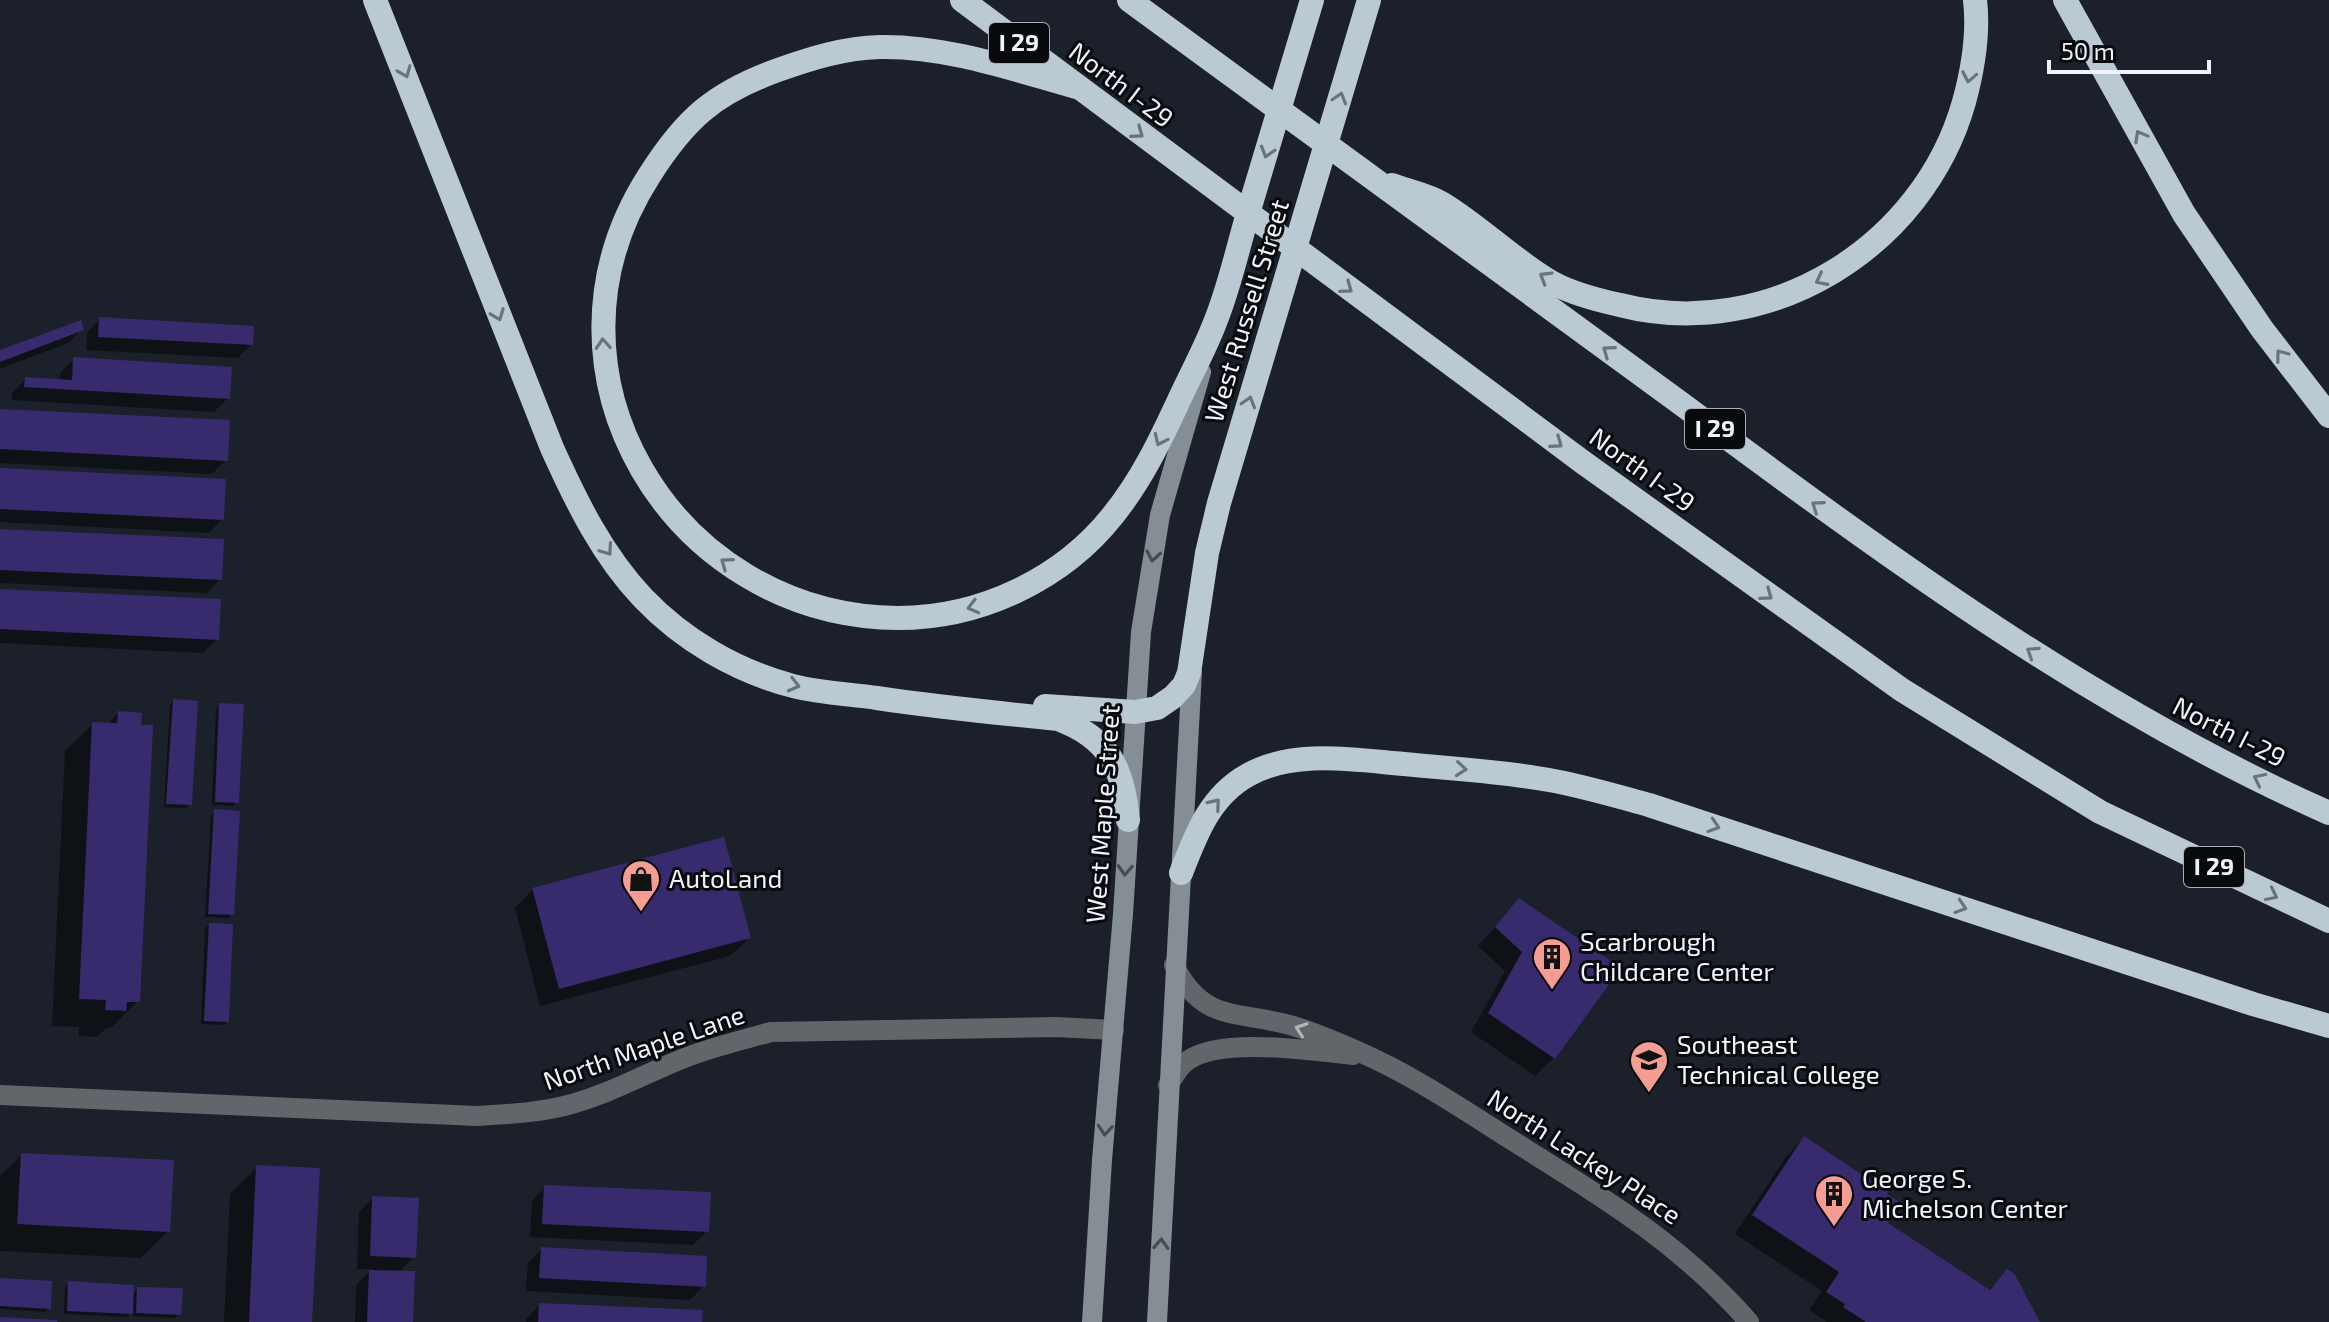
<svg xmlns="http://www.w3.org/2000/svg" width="2329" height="1322" font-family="'Exo 2',sans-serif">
  <rect width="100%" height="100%" fill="#1b202a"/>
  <!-- shadow -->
  <g fill="#0007">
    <path d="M 100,319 L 251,344 L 238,358 L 86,350 L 87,333 Z"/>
    <path d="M 82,329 L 68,343 L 0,369 L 0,353 Z"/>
    <path d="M 74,359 L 228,398 L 214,412 L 12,400 L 12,393 L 26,379 L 60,381 L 60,373 Z"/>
    <path d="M 0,411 L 226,460 L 212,474 L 0,463 Z"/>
    <path d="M 0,470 L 222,519 L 209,533 L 0,522 Z"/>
    <path d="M 0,531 L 220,579 L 207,593 L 0,583 Z"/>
    <path d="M 0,591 L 217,639 L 203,653 L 0,643 Z"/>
    <path d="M 173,701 L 190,804 L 186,808 L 164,807 L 170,705 Z"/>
    <path d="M 220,705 L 237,802 L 233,806 L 212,805 L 216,709 Z"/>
    <path d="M 118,713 L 138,1001 L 111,1028 L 106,1028 L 97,1037 L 79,1036 L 79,1027 L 52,1026 L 65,751 L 93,724 L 107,725 Z"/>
    <path d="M 215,811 L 232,914 L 228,918 L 205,917 L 211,815 Z"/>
    <path d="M 533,889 L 749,938 L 730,956 L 540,1006 L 515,908 Z"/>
    <path d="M 1519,900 L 1553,1058 L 1535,1076 L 1471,1032 L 1505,971 L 1478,946 Z"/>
    <path d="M 209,925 L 227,1022 L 223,1025 L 201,1024 L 205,928 Z"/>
    <path d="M 1804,1138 L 1885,1223 L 1988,1291 L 2007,1271 L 2037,1322 L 1827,1322 L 1809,1310 L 1822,1291 L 1735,1234 L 1786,1157 Z"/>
    <path d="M 22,1155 L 168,1231 L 141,1258 L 0,1251 L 0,1176 Z"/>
    <path d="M 257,1167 L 310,1322 L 224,1322 L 230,1194 Z"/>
    <path d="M 545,1187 L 707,1231 L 693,1245 L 530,1237 L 532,1201 Z"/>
    <path d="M 373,1198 L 414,1257 L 398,1273 L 411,1322 L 355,1322 L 356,1285 L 372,1269 L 357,1269 L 359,1212 Z"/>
    <path d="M 542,1249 L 704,1286 L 690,1300 L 526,1291 L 528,1263 Z"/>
    <path d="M 0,1280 L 49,1308 L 45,1312 L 0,1309 Z"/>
    <path d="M 69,1283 L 132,1295 L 138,1289 L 179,1314 L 175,1318 L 133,1316 L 133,1311 L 127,1317 L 64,1314 L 65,1287 Z"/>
    <path d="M 539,1305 L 700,1322 L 526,1322 L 526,1319 Z"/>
  </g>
  <!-- building -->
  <g fill="#372b6d">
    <path d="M 99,317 L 254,326 L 253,345 L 98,337 Z"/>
    <path d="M 81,320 L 84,330 L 0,362 L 0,350 Z"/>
    <path d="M 73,357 L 232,367 L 230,399 L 24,387 L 25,377 L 72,380 Z"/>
    <path d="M 0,409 L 230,420 L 228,461 L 0,449 Z"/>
    <path d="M 0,468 L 226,479 L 224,520 L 0,509 Z"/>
    <path d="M 0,529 L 224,539 L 222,580 L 0,570 Z"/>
    <path d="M 0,589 L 221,599 L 219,640 L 0,629 Z"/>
    <path d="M 173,699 L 198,701 L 192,805 L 166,804 Z"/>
    <path d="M 219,703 L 244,704 L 239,803 L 215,802 Z"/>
    <path d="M 118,711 L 142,713 L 141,725 L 153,725 L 140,1002 L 127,1002 L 126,1011 L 105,1010 L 106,1000 L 79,999 L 92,722 L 117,723 Z"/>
    <path d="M 214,809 L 240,811 L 234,915 L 208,914 Z"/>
    <path d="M 724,837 L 751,938 L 559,989 L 532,888 Z"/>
    <path d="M 1519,898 L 1621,968 L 1555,1059 L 1488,1013 L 1522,952 L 1495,927 Z"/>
    <path d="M 209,923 L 233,924 L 229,1022 L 204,1021 Z"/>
    <path d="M 1804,1136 L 1888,1192 L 1887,1194 L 1901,1203 L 1888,1223 L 1990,1290 L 2007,1269 L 2014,1273 L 2040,1322 L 1866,1322 L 1843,1307 L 1845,1304 L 1826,1292 L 1839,1272 L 1752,1215 Z"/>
    <path d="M 21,1153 L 174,1160 L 170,1232 L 17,1224 Z"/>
    <path d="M 256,1165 L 320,1168 L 312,1322 L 249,1322 Z"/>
    <path d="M 544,1185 L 711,1192 L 709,1232 L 542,1224 Z"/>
    <path d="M 372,1196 L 419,1198 L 416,1258 L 370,1256 Z"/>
    <path d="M 541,1247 L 707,1256 L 706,1287 L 539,1278 Z"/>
    <path d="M 369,1270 L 415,1271 L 413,1322 L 367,1322 Z"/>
    <path d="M 0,1278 L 52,1281 L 51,1309 L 0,1306 Z"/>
    <path d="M 68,1281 L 134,1285 L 133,1314 L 67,1311 Z"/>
    <path d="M 137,1287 L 183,1288 L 181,1315 L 136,1313 Z"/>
    <path d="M 539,1303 L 703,1310 L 702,1322 L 538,1322 Z"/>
    <path d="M 0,1317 L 57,1320 L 57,1322 L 0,1322 Z"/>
  </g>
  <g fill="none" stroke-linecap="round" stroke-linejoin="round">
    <!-- street -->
    <g stroke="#60666a" stroke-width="20">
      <path d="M 1174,965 C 1202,1021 1234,1011 1286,1024 C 1310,1030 1332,1040 1355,1050 C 1411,1074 1461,1108 1513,1141 C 1601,1196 1680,1243 1749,1322"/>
      <path d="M 1168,1085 C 1174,1077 1179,1066 1187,1061 C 1220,1036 1312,1051 1353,1055"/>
      <path d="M 0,1095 L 477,1116 C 508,1114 538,1113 568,1105 C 606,1095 641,1076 677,1061 C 707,1048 739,1041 771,1032 L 1056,1027 L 1114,1030"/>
    </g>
    <!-- secondary -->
    <g stroke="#858e94" stroke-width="20">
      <path d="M 1092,1322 L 1102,1160 L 1123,914 L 1141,632 L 1160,515 L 1201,372"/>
      <path d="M 1157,1322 L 1192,671"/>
    </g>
    <!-- highway -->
    <g stroke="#bbc9d3" stroke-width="24">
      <path d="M 375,0 L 552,448 C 576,501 602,555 643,598 C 683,640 736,671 793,686 C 820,693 849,694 877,698 C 937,707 997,713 1058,719 C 1109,738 1123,768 1128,820"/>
      <path d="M 962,0 L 1584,463 L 1902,690 L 2100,812 L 2329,921"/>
      <path d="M 1129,0 C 1313,135 1498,270 1683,405 C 1888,557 2094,709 2329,813"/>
      <path d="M 2065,0 L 2184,214 L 2262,329 L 2329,416"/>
      <path d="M 1076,87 C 1012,69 947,46 880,47 C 844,48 812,58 778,70 C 714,93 685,119 649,176 C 524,371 672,616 898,618 C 981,618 1063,579 1114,514 C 1142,479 1161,439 1180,398 C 1192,372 1206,347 1216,320 C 1230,285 1238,247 1249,210 C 1270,140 1291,70 1312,0"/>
      <path d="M 1392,185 C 1408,191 1428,195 1443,204 C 1479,226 1510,257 1546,279 C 1566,292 1597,300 1620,305 C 1769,343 1923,247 1964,102 C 1973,69 1979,34 1975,0"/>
      <path d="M 1045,706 L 1135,712 L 1157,708 L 1173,697 L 1184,685 L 1189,673 L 1207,553 L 1219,503 L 1369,0"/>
      <path d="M 1181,873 C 1196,834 1210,796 1248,775 C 1293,749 1355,760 1404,764 C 1452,769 1501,771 1549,780 C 1583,786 1616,796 1649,805 L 2253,1004 L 2329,1026"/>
    </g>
  </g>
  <!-- one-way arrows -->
  <defs><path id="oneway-chevron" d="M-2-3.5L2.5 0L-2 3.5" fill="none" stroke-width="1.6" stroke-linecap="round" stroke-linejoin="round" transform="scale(2)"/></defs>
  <g stroke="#6a737a">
    <use href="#oneway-chevron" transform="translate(405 72) rotate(68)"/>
    <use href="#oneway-chevron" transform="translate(1969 77) rotate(101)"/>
    <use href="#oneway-chevron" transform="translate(1340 98) rotate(-73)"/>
    <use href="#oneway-chevron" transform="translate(1138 133) rotate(36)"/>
    <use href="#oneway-chevron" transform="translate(2140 136) rotate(-119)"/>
    <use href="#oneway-chevron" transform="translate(1267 152) rotate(107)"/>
    <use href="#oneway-chevron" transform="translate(1545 277) rotate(-149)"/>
    <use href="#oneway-chevron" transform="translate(1821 280) rotate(153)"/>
    <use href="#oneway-chevron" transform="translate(1347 288) rotate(36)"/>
    <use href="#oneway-chevron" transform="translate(498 315) rotate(69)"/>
    <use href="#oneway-chevron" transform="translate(603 344) rotate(-94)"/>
    <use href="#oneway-chevron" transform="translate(1608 351) rotate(-144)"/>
    <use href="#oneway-chevron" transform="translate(2281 355) rotate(-127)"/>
    <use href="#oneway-chevron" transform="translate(1249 402) rotate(-73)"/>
    <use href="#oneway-chevron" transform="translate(1160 440) rotate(115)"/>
    <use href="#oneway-chevron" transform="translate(1557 443) rotate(36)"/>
    <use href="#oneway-chevron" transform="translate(1817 506) rotate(-145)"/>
    <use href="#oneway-chevron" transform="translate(607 550) rotate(55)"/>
    <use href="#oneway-chevron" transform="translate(726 563) rotate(-144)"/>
    <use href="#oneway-chevron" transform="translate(1767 595) rotate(36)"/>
    <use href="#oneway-chevron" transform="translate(973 607) rotate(165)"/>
    <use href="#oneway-chevron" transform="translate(2032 652) rotate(-147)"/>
    <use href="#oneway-chevron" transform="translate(794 685) rotate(14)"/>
    <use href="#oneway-chevron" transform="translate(1461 769) rotate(5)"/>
    <use href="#oneway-chevron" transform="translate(2259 779) rotate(-154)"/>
    <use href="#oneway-chevron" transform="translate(1215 804) rotate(-50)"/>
    <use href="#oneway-chevron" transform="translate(1714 826) rotate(18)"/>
    <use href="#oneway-chevron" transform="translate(2272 895) rotate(26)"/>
    <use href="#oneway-chevron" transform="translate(1961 907) rotate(18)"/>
  </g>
  <g stroke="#464c51">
    <use href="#oneway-chevron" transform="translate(1153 556) rotate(100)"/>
    <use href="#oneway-chevron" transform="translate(1125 870) rotate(93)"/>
    <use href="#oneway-chevron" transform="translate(1105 1130) rotate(95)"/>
    <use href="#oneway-chevron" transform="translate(1161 1244) rotate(-87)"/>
  </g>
  <use stroke="#afb4b9" href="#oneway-chevron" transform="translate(1301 1029) rotate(-161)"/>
  <!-- icons -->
  <defs>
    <symbol id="shop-pin" viewBox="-11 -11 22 30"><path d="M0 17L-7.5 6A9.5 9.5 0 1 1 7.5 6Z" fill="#f59c93" stroke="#080a0e"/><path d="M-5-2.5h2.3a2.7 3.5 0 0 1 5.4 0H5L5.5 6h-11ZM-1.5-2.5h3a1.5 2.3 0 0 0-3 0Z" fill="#111"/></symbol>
    <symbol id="building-pin" viewBox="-11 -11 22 30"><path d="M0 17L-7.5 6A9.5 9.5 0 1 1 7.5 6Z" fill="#f59c93" stroke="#080a0e"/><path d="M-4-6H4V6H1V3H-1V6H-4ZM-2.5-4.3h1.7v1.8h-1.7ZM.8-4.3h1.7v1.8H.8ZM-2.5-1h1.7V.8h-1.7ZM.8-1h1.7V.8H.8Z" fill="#111"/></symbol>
    <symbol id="university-pin" viewBox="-11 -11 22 30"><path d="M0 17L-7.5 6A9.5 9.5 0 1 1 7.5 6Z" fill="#f59c93" stroke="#080a0e"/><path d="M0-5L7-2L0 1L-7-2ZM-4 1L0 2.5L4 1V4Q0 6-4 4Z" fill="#111"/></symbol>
  </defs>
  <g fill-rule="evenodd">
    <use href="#shop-pin" x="619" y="857" width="44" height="60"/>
    <use href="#building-pin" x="1530" y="935" width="44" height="60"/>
    <use href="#university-pin" x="1627" y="1038" width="44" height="60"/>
    <use href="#building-pin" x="1812" y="1172" width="44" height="60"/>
  </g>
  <g text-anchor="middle" stroke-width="6" stroke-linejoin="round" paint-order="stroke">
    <!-- shield labels -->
    <g fill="#080a0e" stroke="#aaadb3" stroke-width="2">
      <rect x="989" y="23" width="60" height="40" rx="6"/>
      <rect x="1685" y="409" width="60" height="40" rx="6"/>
      <rect x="2184" y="847" width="60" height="40" rx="6"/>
    </g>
    <g font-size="24" font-weight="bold" fill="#eff3fa">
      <text x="1019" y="51">I 29</text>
      <text x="1715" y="437">I 29</text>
      <text x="2214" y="875">I 29</text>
    </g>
    <!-- street labels -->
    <g font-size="26" fill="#eff3fa" stroke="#080a0e">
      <text transform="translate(1121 85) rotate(37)" y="9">North I-29</text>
      <text transform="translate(1247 311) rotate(-73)" y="9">West Russell Street</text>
      <text transform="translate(1642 470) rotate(36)" y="9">North I-29</text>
      <text transform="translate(2229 732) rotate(27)" y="9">North I-29</text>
      <text transform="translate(1103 814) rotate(-86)" y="9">West Maple Street</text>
      <text transform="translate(644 1048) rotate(-19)" y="9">North Maple Lane</text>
      <text transform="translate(1584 1157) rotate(33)" y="9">North Lackey Place</text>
    </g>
    <!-- poi labels -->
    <g font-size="26" fill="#eff3fa" stroke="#080a0e" text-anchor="start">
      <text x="669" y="888">AutoLand</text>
      <text x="1580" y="951">Scarbrough<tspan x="1580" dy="30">Childcare Center</tspan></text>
      <text x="1677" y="1054">Southeast<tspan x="1677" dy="30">Technical College</tspan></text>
      <text x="1862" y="1188">George S.<tspan x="1862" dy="30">Michelson Center</tspan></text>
    </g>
  </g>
  <!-- scale -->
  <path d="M2049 60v12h160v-12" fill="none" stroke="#eff3fa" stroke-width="4"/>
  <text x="2061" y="60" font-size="24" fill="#eff3fa" stroke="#080a0e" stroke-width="6" paint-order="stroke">50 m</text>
</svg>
